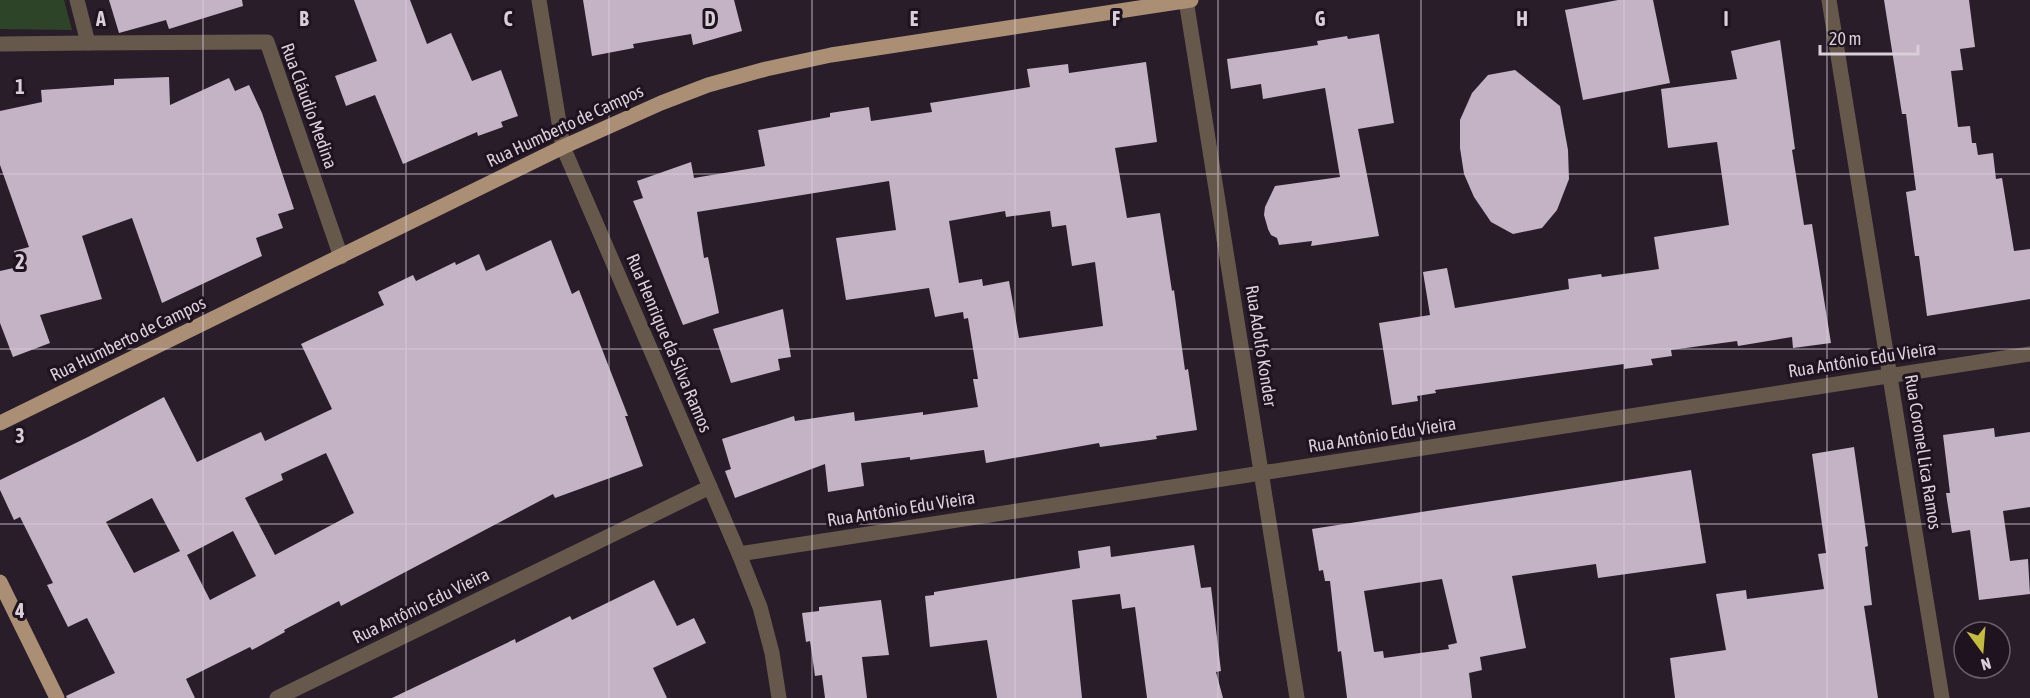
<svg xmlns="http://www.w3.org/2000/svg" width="2030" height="698" font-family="'Asap Condensed',sans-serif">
  <rect width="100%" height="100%" fill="#291d2a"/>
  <!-- green -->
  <path fill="#2e4428" d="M 0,0 L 64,0 L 72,30 L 0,29 Z"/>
  <!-- building -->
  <g fill="#c3b3c4" fill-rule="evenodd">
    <path d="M 109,0 L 242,0 L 243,6 L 169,29 L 166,20 L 119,33 Z"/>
    <path d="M 354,0 L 410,0 L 427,44 L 451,33 L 472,81 L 501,70 L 518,116 L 501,122 L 503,127 L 478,136 L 477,132 L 403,164 L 375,95 L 346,106 L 335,76 L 377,61 Z"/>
    <path d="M 583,0 L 734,0 L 742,31 L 693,45 L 691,34 L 633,44 L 634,48 L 592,56 Z"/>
    <path d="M 1618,0 L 1653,0 L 1670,83 L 1583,100 L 1565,10 Z"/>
    <path d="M 1884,0 L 1969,0 L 1975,47 L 1960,49 L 1963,70 L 1951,71 L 1958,127 L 1970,126 L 1972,143 L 1976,143 L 1978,155 L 1993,153 L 1996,179 L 2002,178 L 2014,251 L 2030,249 L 2030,299 L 1927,316 L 1919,256 L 1915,256 L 1906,192 L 1916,190 L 1906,114 L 1902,114 Z"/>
    <path d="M 1379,34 L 1394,123 L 1358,129 L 1379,236 L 1311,246 L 1312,241 L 1279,245 L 1277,238 L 1271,235 L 1268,229 L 1264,215 L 1265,207 L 1275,186 L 1340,177 L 1325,88 L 1263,99 L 1261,84 L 1231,89 L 1227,59 L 1318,45 L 1317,41 L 1347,36 L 1348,39 Z"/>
    <path d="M 1780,40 L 1795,149 L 1792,150 L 1804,225 L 1812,224 L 1831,343 L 1793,348 L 1792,337 L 1738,346 L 1737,341 L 1671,350 L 1672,356 L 1651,359 L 1653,365 L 1624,369 L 1624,364 L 1435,390 L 1436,393 L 1417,396 L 1418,401 L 1392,405 L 1379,323 L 1430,315 L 1423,272 L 1447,268 L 1455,308 L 1569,289 L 1568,279 L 1601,274 L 1602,277 L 1659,269 L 1654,237 L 1729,225 L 1717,142 L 1668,148 L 1661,89 L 1737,79 L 1731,51 Z"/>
    <path d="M 1146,62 L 1157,142 L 1115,148 L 1127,218 L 1160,213 L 1172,291 L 1174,290 L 1185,370 L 1188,369 L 1197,430 L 1156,436 L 1157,439 L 1100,447 L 1099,443 L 986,463 L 984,450 L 910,460 L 910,457 L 861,463 L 864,486 L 828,492 L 825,464 L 735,498 L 725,471 L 731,469 L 722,439 L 794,416 L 795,421 L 854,412 L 855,421 L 923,412 L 923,415 L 978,407 L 973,379 L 978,379 L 968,318 L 964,319 L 963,312 L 935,317 L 929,288 L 846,300 L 836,238 L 896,230 L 889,181 L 697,212 L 704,258 L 708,257 L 719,313 L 683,325 L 633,201 L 643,198 L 637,181 L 691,162 L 694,178 L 765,166 L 758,130 L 830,117 L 830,113 L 869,107 L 871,121 L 932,112 L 930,103 L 1030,87 L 1027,69 L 1068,64 L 1069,73 ZM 1005,211 L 1006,217 L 1050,211 L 1052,227 L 1066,225 L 1072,266 L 1095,262 L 1103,326 L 1019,338 L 1009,281 L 983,286 L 982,279 L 959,283 L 949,221 Z"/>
    <path d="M 1515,70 L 1560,106 L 1568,150 L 1569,179 L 1557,210 L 1542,228 L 1513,234 L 1491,222 L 1474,197 L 1464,174 L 1460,148 L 1460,120 L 1472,93 L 1488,75 Z"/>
    <path d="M 169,77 L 170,105 L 229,78 L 235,91 L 249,85 L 262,113 L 294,209 L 278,214 L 283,228 L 256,238 L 262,256 L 162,303 L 132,218 L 82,236 L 102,299 L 40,315 L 50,343 L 13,357 L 0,323 L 0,271 L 18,267 L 14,251 L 29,247 L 0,165 L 0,111 L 42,102 L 41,90 L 114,85 L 114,79 Z"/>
    <path d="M 551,240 L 572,294 L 579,290 L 628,416 L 625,416 L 643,466 L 555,498 L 553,494 L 341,606 L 339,601 L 284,630 L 285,632 L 252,650 L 250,647 L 186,679 L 195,698 L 67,698 L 66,696 L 115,673 L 87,618 L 68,627 L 47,585 L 53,583 L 20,517 L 14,520 L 0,490 L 0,480 L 88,437 L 164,397 L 197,462 L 261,432 L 265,441 L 332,409 L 301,344 L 384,305 L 378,292 L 413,275 L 416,281 L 455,262 L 456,265 L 479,254 L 486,271 ZM 326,453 L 354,513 L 275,555 L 245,498 L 283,480 L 281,474 ZM 152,498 L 180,551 L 134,573 L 106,522 ZM 233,531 L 256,576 L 210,600 L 187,555 Z"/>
    <path d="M 783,309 L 791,357 L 778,359 L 780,370 L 731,383 L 713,329 Z"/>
    <path d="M 1994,428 L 1995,437 L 2030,432 L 2030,507 L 2003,511 L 2010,561 L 2028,559 L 2030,594 L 1979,600 L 1970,530 L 1952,533 L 1946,493 L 1950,493 L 1943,435 Z"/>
    <path d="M 1854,447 L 1868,546 L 1865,547 L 1872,605 L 1864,606 L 1878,698 L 1675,698 L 1670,658 L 1726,650 L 1716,594 L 1746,590 L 1747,599 L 1824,589 L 1818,554 L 1826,553 L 1812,454 Z"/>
    <path d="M 1691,470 L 1706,563 L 1598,578 L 1596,564 L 1512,576 L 1526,648 L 1480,657 L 1482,670 L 1469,673 L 1472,698 L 1347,698 L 1341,651 L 1338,652 L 1330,581 L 1325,581 L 1323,570 L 1319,571 L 1312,529 ZM 1442,579 L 1457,643 L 1448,645 L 1449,649 L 1384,658 L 1383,651 L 1374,652 L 1364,591 Z"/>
    <path d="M 1194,545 L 1201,588 L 1211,587 L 1221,671 L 1216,672 L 1223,698 L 1147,698 L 1135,607 L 1122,609 L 1120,594 L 1072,600 L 1082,698 L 997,698 L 987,640 L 930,647 L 925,596 L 934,595 L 934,592 L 1080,568 L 1078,551 L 1110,546 L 1111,557 Z"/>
    <path d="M 654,580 L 677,626 L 694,618 L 706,643 L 653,668 L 667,698 L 392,698 L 515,639 L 516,643 L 570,616 L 572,620 Z"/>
    <path d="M 881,600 L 889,655 L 862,657 L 867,698 L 825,698 L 822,675 L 815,676 L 810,641 L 806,642 L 802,613 L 819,611 L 819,607 Z"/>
  </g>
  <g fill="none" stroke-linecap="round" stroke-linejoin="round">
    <!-- minor -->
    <g stroke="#66594c" stroke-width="15">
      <path d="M 77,0 L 88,43 L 267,42 L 341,257"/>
      <path d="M 539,0 L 563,147 L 739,554 L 760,607 L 772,653 L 779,698"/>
      <path d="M 1186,0 L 1297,698"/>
      <path d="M 1829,0 L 1942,698"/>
      <path d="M 2,44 L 88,43"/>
      <path d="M 739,554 L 2030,354"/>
      <path d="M 277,698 L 710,487"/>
    </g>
    <!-- major -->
    <g stroke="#ab8f75" stroke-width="15">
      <path d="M 0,423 L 563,147 L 661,103 L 708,85 L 766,69 L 831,55 L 1191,0"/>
      <path d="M 0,582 L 57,698"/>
    </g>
  </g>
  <!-- grid -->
  <path fill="none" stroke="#d8cfd8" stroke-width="1.5" stroke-opacity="0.55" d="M 203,0 L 203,698M 406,0 L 406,698M 609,0 L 609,698M 812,0 L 812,698M 1015,0 L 1015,698M 1218,0 L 1218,698M 1421,0 L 1421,698M 1624,0 L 1624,698M 1827,0 L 1827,698M 0,174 L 2030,174M 0,349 L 2030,349M 0,524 L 2030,524"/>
  <g text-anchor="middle" stroke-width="6" stroke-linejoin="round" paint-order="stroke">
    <!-- street labels -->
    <g font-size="18" fill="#d8cfd8" stroke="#1f1320">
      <text transform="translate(309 106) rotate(70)" y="6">Rua Cláudio Medina</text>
      <text transform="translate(565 126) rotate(-25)" y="6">Rua Humberto de Campos</text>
      <text transform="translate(128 339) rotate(-26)" y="6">Rua Humberto de Campos</text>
      <text transform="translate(669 343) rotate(67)" y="6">Rua Henrique da Silva Ramos</text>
      <text transform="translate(1261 346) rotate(81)" y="6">Rua Adolfo Konder</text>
      <text transform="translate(1862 360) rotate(-9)" y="6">Rua Antônio Edu Vieira</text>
      <text transform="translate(1382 435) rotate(-9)" y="6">Rua Antônio Edu Vieira</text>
      <text transform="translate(1923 452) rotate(81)" y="6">Rua Coronel Lica Ramos</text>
      <text transform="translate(901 509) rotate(-9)" y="6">Rua Antônio Edu Vieira</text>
      <text transform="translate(421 606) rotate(-26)" y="6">Rua Antônio Edu Vieira</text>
    </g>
  </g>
  <g font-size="20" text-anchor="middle" font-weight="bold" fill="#d8cfd8" stroke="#1f1320" stroke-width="6" stroke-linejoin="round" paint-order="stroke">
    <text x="101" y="26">A</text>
    <text x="304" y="26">B</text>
    <text x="508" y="26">C</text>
    <text x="710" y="26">D</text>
    <text x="914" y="26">E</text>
    <text x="1116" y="26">F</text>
    <text x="1320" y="26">G</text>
    <text x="1522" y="26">H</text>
    <text x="1726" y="26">I</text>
    <text x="20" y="94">1</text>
    <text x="20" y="269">2</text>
    <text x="20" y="443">3</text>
    <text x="20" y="618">4</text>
  </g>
  <!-- north arrow -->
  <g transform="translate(1982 650) rotate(164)"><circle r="28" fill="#1f1320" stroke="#695e6a" stroke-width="1.5"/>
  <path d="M0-4.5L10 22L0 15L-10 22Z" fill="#c4bc3e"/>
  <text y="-9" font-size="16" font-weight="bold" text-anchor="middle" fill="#d8cfd8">N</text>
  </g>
  <!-- scale -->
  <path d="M1820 45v9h98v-9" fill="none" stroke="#d8cfd8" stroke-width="3"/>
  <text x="1829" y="45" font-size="18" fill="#d8cfd8" stroke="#1f1320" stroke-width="4.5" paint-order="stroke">20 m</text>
</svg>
